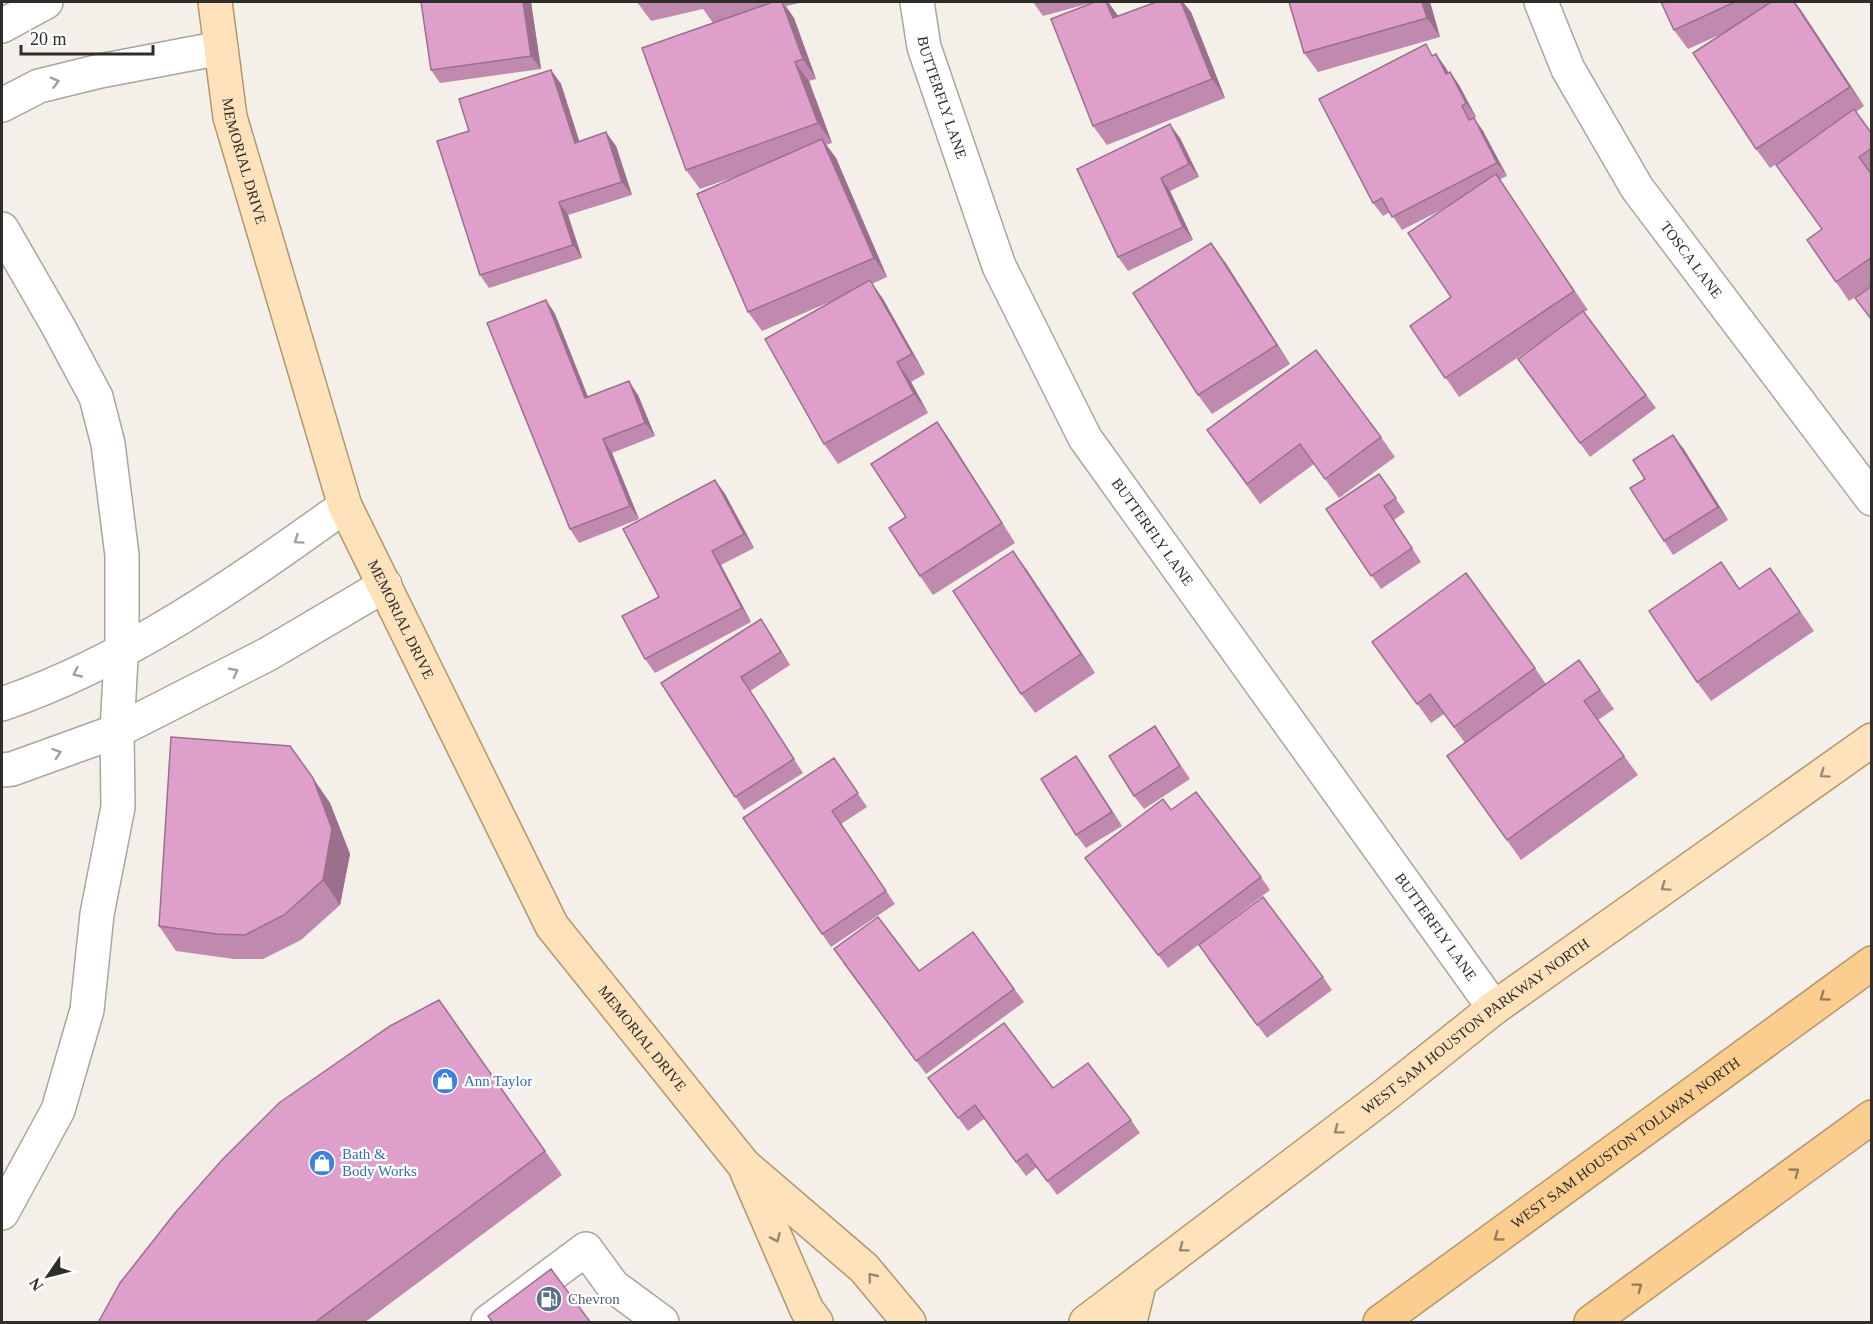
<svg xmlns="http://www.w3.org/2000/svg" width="1873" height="1324" font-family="'Times New Roman',serif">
  <rect width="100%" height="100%" fill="#f4efe9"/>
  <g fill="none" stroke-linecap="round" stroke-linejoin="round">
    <defs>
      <g id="minor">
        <path id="s1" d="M 917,2 L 924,47 L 999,266 L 1085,438 L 1494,1008"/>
        <path id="s2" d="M 1541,2 L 1568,69 L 1637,188 L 1872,499"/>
        <path d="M 2,26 L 46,2"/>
        <path d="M 2,105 L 39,86 L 100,71 L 221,48"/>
        <path d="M 2,229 L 58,326 L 96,397 L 108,444 L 122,555 L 122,640 L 117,731 L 118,807 L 97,914 L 87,1010 L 58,1110 L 2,1213"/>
        <path d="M 2,704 C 128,661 237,583 345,506"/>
        <path d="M 2,770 L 12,769 L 117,731 L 268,654 L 385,585"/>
        <path d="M 488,1322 L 586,1249 L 613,1286 L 662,1322"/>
      </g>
      <g id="major">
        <path id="s3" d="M 215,2 L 230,117 L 345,506 L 552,926 L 744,1165 L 864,1268 L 909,1322"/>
        <path d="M 747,1172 L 807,1310 L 816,1322"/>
        <path id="s4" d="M 1086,1322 L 1385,1095 L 1494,1008 L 1872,740"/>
        <path d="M 1130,1322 L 1140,1281"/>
      </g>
      <g id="highway">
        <path id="s5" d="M 1380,1322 L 1872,963"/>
        <path d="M 1591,1322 L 1872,1117"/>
      </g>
    </defs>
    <!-- minor casing -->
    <use href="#minor" stroke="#a9a59f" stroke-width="36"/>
    <!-- major casing -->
    <use href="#major" stroke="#b3966c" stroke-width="36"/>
    <!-- highway casing -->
    <use href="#highway" stroke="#b3966c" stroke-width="36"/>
    <!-- minor -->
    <use href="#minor" stroke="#fff" stroke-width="33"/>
    <!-- major -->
    <use href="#major" stroke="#fde2bc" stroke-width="33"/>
    <!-- highway -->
    <use href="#highway" stroke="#fbce8f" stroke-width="33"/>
  </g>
  <!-- wall -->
  <g fill="#bf8aae">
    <path d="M 421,2 L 531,2 L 541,69 L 440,83 L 431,70 Z"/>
    <path d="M 637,2 L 804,2 L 786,6 L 794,18 L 816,79 L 809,81 L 832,143 L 826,145 L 836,158 L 887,277 L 872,284 L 883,299 L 925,374 L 911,382 L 928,413 L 838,464 L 824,444 L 832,301 L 762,331 L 748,312 L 737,176 L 700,189 L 686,170 L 713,23 L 703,9 L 651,21 Z"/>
    <path d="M 1033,2 L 1108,2 L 1118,16 L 1191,12 L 1225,98 L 1107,145 L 1093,126 L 1091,3 L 1043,16 Z"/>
    <path d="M 1289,2 L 1430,2 L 1440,37 L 1318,72 L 1304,53 Z"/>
    <path d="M 1661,2 L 1795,2 L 1864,106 L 1856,112 L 1872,134 L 1872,286 L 1849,301 L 1807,240 L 1822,229 L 1783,160 L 1770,168 L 1756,149 L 1726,32 L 1688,49 L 1674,30 Z"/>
    <path d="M 1436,54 L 1448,73 L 1450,72 L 1459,85 L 1476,117 L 1474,118 L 1483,131 L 1507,176 L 1499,180 L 1588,310 L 1584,312 L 1656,408 L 1590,457 L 1518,359 L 1544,340 L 1459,397 L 1410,326 L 1451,297 L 1449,206 L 1402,230 L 1390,212 L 1383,216 L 1373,203 L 1434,55 Z"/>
    <path d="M 551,70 L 561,84 L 579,141 L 616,146 L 632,195 L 568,215 L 582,258 L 489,288 L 480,275 L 469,131 Z"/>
    <path d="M 1180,138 L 1199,177 L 1170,191 L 1193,240 L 1128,271 L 1118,257 Z"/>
    <path d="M 1225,262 L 1290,364 L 1212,414 L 1198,395 Z"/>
    <path d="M 546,300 L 555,314 L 588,397 L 638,395 L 655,436 L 612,453 L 639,519 L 579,543 L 570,529 Z"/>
    <path d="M 937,422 L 951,442 L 1015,543 L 933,595 L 920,576 L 906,517 Z"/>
    <path d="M 1207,430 L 1381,437 L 1395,457 L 1339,498 L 1314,464 L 1260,504 Z"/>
    <path d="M 1683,448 L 1728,520 L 1673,555 L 1664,541 L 1645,479 Z"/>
    <path d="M 1379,474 L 1405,512 L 1394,520 L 1421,562 L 1381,589 L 1326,509 Z"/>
    <path d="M 715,480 L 725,494 L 754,548 L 721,565 L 751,622 L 655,673 L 645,659 Z"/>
    <path d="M 1013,551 L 1095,673 L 1035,713 L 1021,694 Z"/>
    <path d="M 1770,568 L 1814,631 L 1711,701 L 1697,682 L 1739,589 Z"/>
    <path d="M 770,633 L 790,665 L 750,691 L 803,773 L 744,810 L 661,683 Z"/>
    <path d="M 1579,660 L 1614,709 L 1598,720 L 1638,775 L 1521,860 L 1447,756 L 1465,743 L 1444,714 L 1431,723 L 1386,661 L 1535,668 L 1546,684 Z"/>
    <path d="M 1164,740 L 1190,779 L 1144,809 L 1134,796 Z"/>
    <path d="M 290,746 L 330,803 L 350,854 L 340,905 L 301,940 L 263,959 L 234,959 L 176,951 L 159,926 Z"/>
    <path d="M 1076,756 L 1122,826 L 1086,848 L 1076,835 Z"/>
    <path d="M 834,758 L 867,807 L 841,824 L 895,904 L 831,947 L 743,818 Z"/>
    <path d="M 1171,810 L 1261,877 L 1270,890 L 1168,968 L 1085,858 Z"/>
    <path d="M 973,932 L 1024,1002 L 926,1074 L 843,963 L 919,971 Z"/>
    <path d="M 1208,959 L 1323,977 L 1332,990 L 1267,1038 Z"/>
    <path d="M 439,1000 L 562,1175 L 364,1323 L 98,1323 Z"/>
    <path d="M 928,1078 L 1053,1088 L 1131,1120 L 1140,1133 L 1057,1195 L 1037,1167 L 1026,1176 L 984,1119 L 968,1131 Z"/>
  </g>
  <!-- shaded-wall -->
  <g fill="#9b708d">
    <path d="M 523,2 L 531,2 L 541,69 L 531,56 Z"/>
    <path d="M 782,2 L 794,18 L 816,79 L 803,59 Z"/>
    <path d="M 1106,2 L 1108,2 L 1119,17 L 1113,18 Z"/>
    <path d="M 1181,2 L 1183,2 L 1191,12 L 1225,98 L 1212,79 Z"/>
    <path d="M 1422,2 L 1430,2 L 1440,37 L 1427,18 Z"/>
    <path d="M 1795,2 L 1801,10 L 1864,106 L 1850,87 Z"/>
    <path d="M 1436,54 L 1446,68 L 1456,87 L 1446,74 Z"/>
    <path d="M 795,62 L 809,81 L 832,143 L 818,123 Z"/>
    <path d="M 551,70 L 561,84 L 584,156 L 575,143 Z"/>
    <path d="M 1450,72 L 1459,85 L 1476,117 L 1466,103 Z"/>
    <path d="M 1474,118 L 1483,131 L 1507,176 L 1497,163 Z"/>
    <path d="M 1170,124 L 1180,138 L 1199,177 L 1189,164 Z"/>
    <path d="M 606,132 L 616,146 L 632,195 L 622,182 Z"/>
    <path d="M 822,139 L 836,158 L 887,277 L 874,258 Z"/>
    <path d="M 1161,178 L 1170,191 L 1193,240 L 1183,227 Z"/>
    <path d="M 559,202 L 568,215 L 582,258 L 573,245 Z"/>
    <path d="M 1211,243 L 1225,262 L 1290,364 L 1277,345 Z"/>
    <path d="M 870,280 L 883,299 L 925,374 L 912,354 Z"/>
    <path d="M 546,300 L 555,314 L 594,412 L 585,398 Z"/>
    <path d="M 897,362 L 911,382 L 928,413 L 914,394 Z"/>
    <path d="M 629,381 L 638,395 L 655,436 L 645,423 Z"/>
    <path d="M 937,422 L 951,442 L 1015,543 L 1002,523 Z"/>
    <path d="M 1673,435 L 1683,448 L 1728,520 L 1718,507 Z"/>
    <path d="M 603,439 L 612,453 L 639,519 L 630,506 Z"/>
    <path d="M 715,480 L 725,494 L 754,548 L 744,534 Z"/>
    <path d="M 712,551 L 721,565 L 751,622 L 742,608 Z"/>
    <path d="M 1013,551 L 1027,570 L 1095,673 L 1081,654 Z"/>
    <path d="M 761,619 L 770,633 L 790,665 L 781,652 Z"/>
    <path d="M 1076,756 L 1086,770 L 1122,826 L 1112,812 Z"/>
    <path d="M 313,778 L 330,803 L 350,854 L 340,905 L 323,880 Z"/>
  </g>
  <!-- building -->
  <g fill="#dea0ca" stroke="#9b708d" stroke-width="1.5">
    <path d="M 421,2 L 523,2 L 531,56 L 431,70 Z"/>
    <path d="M 773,2 L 782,2 L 803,59 L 795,62 L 818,123 L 686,170 L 642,48 Z"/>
    <path d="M 1095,2 L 1106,2 L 1113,18 L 1156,2 L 1181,2 L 1212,79 L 1093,126 L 1051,19 Z"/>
    <path d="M 1289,2 L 1422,2 L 1427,18 L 1304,53 Z"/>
    <path d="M 1661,2 L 1735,2 L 1674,30 Z"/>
    <path d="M 1771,2 L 1794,2 L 1850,87 L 1756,149 L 1693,53 Z"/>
    <path d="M 1426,44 L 1432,56 L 1436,54 L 1446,74 L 1450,72 L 1466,103 L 1462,106 L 1469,120 L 1474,118 L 1497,163 L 1392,217 L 1382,198 L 1373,203 L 1319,99 Z"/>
    <path d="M 551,70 L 575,143 L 606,132 L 622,182 L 559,202 L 573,245 L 480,275 L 437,141 L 469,131 L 459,99 Z"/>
    <path d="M 1854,109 L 1872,134 L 1872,148 L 1859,157 L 1872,175 L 1872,257 L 1836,282 L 1807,240 L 1822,229 L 1776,165 Z"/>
    <path d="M 1170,124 L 1189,164 L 1161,178 L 1183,227 L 1118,257 L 1077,169 Z"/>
    <path d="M 822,139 L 874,258 L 748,312 L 697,194 Z"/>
    <path d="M 1496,174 L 1574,291 L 1445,378 L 1410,326 L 1451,297 L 1408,233 Z"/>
    <path d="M 1211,243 L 1277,345 L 1198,395 L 1133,293 Z"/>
    <path d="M 870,280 L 912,354 L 897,362 L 914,394 L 824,444 L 765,339 Z"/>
    <path d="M 1872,286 L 1872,320 L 1855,298 Z"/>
    <path d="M 546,300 L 585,398 L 629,381 L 645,423 L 603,439 L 630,506 L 570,529 L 487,323 Z"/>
    <path d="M 1583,311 L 1646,395 L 1580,443 L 1518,359 Z"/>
    <path d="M 1316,350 L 1381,437 L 1325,479 L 1300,444 L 1247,484 L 1207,430 Z"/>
    <path d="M 937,422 L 1002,523 L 920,576 L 889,528 L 906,517 L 871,464 Z"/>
    <path d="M 1673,435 L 1718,507 L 1664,541 L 1630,488 L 1645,479 L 1633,460 Z"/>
    <path d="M 1379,474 L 1396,498 L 1384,506 L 1412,548 L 1371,576 L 1326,509 Z"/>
    <path d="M 715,480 L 744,534 L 712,551 L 742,608 L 645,659 L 622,616 L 659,597 L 623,529 Z"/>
    <path d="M 1013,551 L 1081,654 L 1021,694 L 953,591 Z"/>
    <path d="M 1721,562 L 1739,589 L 1770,568 L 1800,612 L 1697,682 L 1649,611 Z"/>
    <path d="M 1466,573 L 1535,668 L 1454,727 L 1430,694 L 1417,704 L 1372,642 Z"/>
    <path d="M 761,619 L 781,652 L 741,677 L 794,759 L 735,797 L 661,683 Z"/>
    <path d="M 1579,660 L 1600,690 L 1584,701 L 1624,756 L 1507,840 L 1447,756 Z"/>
    <path d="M 1155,726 L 1180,766 L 1134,796 L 1109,756 Z"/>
    <path d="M 171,737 L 290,746 L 313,778 L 332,829 L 323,880 L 284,915 L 245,935 L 217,934 L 159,926 Z"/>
    <path d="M 1076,756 L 1112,812 L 1076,835 L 1041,779 Z"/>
    <path d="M 834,758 L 858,793 L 832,811 L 886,891 L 822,934 L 743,818 Z"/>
    <path d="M 1196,792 L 1261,877 L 1158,955 L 1085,858 L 1163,799 L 1171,810 Z"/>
    <path d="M 1263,897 L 1323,977 L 1257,1025 L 1199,945 Z"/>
    <path d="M 878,917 L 919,971 L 973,932 L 1014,989 L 916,1061 L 834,949 Z"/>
    <path d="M 439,1000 L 545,1151 L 314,1323 L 98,1323 L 120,1283 L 175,1213 L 222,1160 L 279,1103 L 390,1026 Z"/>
    <path d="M 1004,1023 L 1053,1088 L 1088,1063 L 1131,1120 L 1047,1181 L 1027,1154 L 1016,1162 L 975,1105 L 958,1118 L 928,1078 Z"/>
    <path d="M 551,1269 L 591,1323 L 493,1323 L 488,1316 Z"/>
  </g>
  <!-- one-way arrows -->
  <defs><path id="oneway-chevron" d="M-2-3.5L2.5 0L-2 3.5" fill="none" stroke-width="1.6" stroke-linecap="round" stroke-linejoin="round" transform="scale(1.5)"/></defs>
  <g stroke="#a1a09f">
    <use href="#oneway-chevron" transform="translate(55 82) rotate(-14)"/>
    <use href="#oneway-chevron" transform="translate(298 540) rotate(145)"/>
    <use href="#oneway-chevron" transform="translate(234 672) rotate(-28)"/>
    <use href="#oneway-chevron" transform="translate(77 673) rotate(155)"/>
    <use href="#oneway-chevron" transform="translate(57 753) rotate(-19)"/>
  </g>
  <g stroke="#968873">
    <use href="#oneway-chevron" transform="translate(1824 774) rotate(145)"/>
    <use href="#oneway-chevron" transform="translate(1665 887) rotate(145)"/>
    <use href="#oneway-chevron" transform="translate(1338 1130) rotate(143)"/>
    <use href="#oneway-chevron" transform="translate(776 1238) rotate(66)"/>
    <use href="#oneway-chevron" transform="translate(1183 1248) rotate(143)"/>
    <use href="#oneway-chevron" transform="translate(872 1277) rotate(-129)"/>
  </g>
  <g stroke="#947e5c">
    <use href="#oneway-chevron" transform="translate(1824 997) rotate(144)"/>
    <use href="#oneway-chevron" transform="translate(1795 1172) rotate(-36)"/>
    <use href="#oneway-chevron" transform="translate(1498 1237) rotate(144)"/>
    <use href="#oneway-chevron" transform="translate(1638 1287) rotate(-37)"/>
  </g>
  <!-- icons -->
  <defs>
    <symbol id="shop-disc" viewBox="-11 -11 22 22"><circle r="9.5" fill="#3f7fe0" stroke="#fff"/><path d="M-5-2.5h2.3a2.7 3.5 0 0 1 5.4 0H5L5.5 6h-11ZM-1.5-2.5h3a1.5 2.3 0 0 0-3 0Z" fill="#fff"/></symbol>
    <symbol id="fuel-disc" viewBox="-11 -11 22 22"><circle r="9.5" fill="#5c6f8a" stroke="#fff"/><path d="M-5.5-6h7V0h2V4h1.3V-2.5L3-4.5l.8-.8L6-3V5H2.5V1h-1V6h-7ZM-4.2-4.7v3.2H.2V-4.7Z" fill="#fff"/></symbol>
  </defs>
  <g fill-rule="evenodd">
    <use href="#shop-disc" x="430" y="1066" width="30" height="30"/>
    <use href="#shop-disc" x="307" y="1148" width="30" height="30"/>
    <use href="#fuel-disc" x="534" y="1284" width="30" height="30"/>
  </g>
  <g text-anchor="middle" stroke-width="4.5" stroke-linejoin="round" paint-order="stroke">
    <!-- street labels -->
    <g font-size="15" fill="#2e2d2a" stroke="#fff">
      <text dy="5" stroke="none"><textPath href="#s1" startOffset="99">BUTTERFLY LANE</textPath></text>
      <text dy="5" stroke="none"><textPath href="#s3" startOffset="162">MEMORIAL DRIVE</textPath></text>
      <text dy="5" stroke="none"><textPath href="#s2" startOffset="300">TOSCA LANE</textPath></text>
      <text dy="5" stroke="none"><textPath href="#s1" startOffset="585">BUTTERFLY LANE</textPath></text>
      <text dy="5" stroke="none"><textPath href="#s3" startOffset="648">MEMORIAL DRIVE</textPath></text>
      <text dy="5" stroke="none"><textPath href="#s1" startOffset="1071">BUTTERFLY LANE</textPath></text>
      <text dy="5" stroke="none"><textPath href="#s4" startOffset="489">WEST SAM HOUSTON PARKWAY NORTH</textPath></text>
      <text dy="5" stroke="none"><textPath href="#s3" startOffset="1134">MEMORIAL DRIVE</textPath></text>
      <text dy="5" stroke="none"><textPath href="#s5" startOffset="304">WEST SAM HOUSTON TOLLWAY NORTH</textPath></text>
    </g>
    <!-- shop labels -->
    <g font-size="15" fill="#366cbe" stroke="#fff" text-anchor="start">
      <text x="464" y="1086">Ann Taylor</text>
      <text x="342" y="1159">Bath &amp;<tspan x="342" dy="17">Body Works</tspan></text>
    </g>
    <!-- service labels -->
    <g font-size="15" fill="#4e5e75" stroke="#fff" text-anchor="start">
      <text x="568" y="1304">Chevron</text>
    </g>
  </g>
  <!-- border -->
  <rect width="1873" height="1324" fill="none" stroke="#2e2d2a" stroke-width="6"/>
  <!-- north arrow -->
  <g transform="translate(48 1276) rotate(235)" stroke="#ffffff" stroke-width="4.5" paint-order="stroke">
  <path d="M0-4.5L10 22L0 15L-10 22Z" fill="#2e2d2a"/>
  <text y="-9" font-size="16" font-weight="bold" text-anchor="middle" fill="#2e2d2a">N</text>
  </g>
  <!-- scale -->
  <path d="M21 45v9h132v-9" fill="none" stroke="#2e2d2a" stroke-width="3"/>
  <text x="30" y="45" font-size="18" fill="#2e2d2a" stroke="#ffffff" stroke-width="4.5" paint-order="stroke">20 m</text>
</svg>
